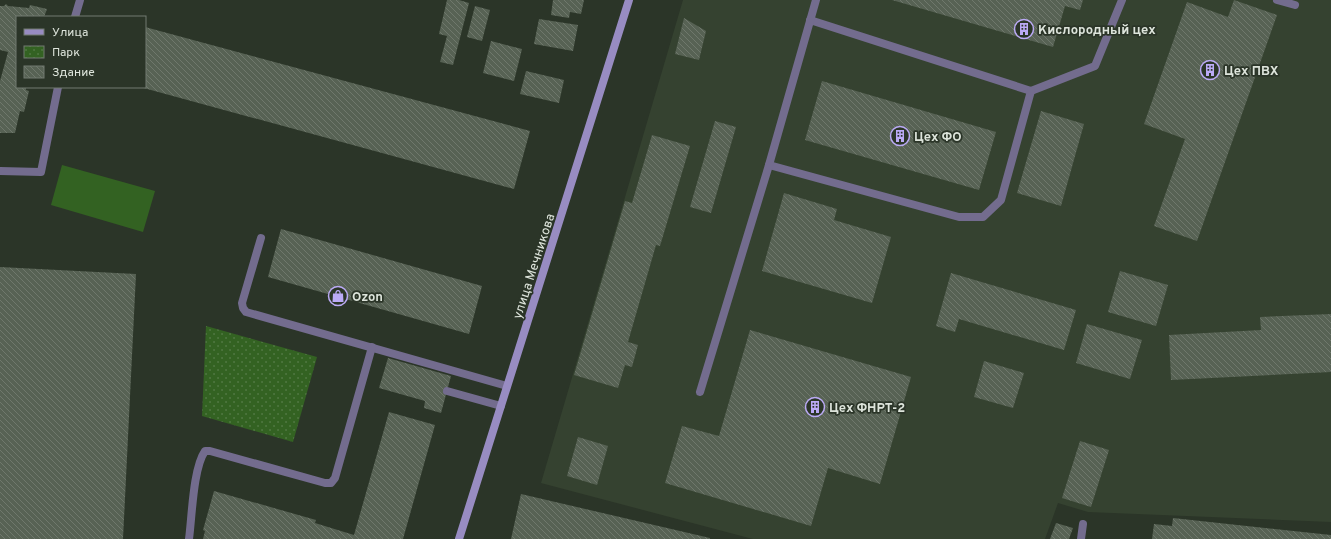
<svg xmlns="http://www.w3.org/2000/svg" width="1331" height="539" font-family="Overpass,sans-serif">
  <defs>
    <pattern id="park-dots" width="8" height="8" patternUnits="userSpaceOnUse"><rect width="8" height="8" fill="#336222"/><path d="M2 2h.1M6 6h.1" fill="none" stroke="#507842" stroke-width="1.8" stroke-linecap="round"/></pattern>
    <pattern id="building-back-hatch" width="6" height="6" patternUnits="userSpaceOnUse"><rect width="6" height="6" fill="#576254"/><path d="M-1 5l2 2M0 0l6 6M5-1l2 2" fill="none" stroke="#6f786c"/></pattern>
  </defs>
  <rect width="100%" height="100%" fill="#2b3528"/>
  <!-- built -->
  <path fill="#354230" d="M 683,0 L 1331,0 L 1331,522 L 1088,512 L 1058,503 L 1045,539 L 753,539 L 541,483 Z"/>
  <!-- park -->
  <path fill="url(#park-dots)" d="M 206,326 L 317,357 L 293,442 L 202,416 Z"/>
  <!-- garden -->
  <path fill="#336222" d="M 62,165 L 155,191 L 143,232 L 51,205 Z"/>
  <!-- building -->
  <g fill="url(#building-back-hatch)">
    <path d="M 447,0 L 459,0 L 469,3 L 453,65 L 440,62 L 447,36 L 439,34 Z"/>
    <path d="M 553,0 L 584,0 L 581,14 L 570,12 L 569,18 L 551,15 Z"/>
    <path d="M 892,0 L 1083,0 L 1080,10 L 1065,6 L 1053,47 Z"/>
    <path d="M 1234,0 L 1277,15 L 1197,241 L 1154,226 L 1185,139 L 1144,124 L 1187,2 L 1228,17 Z"/>
    <path d="M 6,4 L 8,6 L 29,8 L 30,5 L 47,9 L 44,17 L 17,17 L 17,87 L 26,87 L 26,90 L 29,91 L 24,112 L 20,111 L 15,133 L 0,133 L 0,81 L 8,52 L 0,50 L 0,6 L 4,6 Z"/>
    <path d="M 475,6 L 490,10 L 482,41 L 467,37 Z"/>
    <path d="M 684,18 L 706,31 L 699,60 L 675,54 Z"/>
    <path d="M 539,19 L 578,25 L 573,51 L 534,44 Z"/>
    <path d="M 145,27 L 530,131 L 514,189 L 140,87 L 145,87 Z"/>
    <path d="M 491,41 L 522,49 L 514,81 L 483,73 Z"/>
    <path d="M 526,71 L 564,80 L 559,103 L 520,94 Z"/>
    <path d="M 822,81 L 996,132 L 979,190 L 805,140 Z"/>
    <path d="M 1041,111 L 1084,124 L 1061,206 L 1017,193 Z"/>
    <path d="M 715,121 L 736,127 L 711,213 L 690,207 Z"/>
    <path d="M 652,135 L 690,146 L 660,246 L 656,245 L 628,342 L 638,345 L 632,367 L 625,365 L 618,388 L 574,375 L 625,201 L 632,203 Z"/>
    <path d="M 784,193 L 837,209 L 834,220 L 891,237 L 872,303 L 762,271 Z"/>
    <path d="M 281,229 L 482,286 L 469,334 L 268,277 Z"/>
    <path d="M 0,267 L 136,274 L 123,539 L 0,539 Z"/>
    <path d="M 1120,271 L 1168,285 L 1156,326 L 1108,312 Z"/>
    <path d="M 951,273 L 1076,310 L 1064,350 L 959,319 L 955,332 L 936,326 Z"/>
    <path d="M 1331,314 L 1331,372 L 1171,380 L 1169,335 L 1261,330 L 1260,317 Z"/>
    <path d="M 1087,324 L 1142,340 L 1130,379 L 1076,363 Z"/>
    <path d="M 750,330 L 911,377 L 880,484 L 828,468 L 811,526 L 665,483 L 682,426 L 719,436 Z"/>
    <path d="M 388,358 L 451,376 L 441,413 L 424,408 L 425,401 L 379,388 Z"/>
    <path d="M 984,361 L 1024,373 L 1013,408 L 974,397 Z"/>
    <path d="M 389,412 L 435,425 L 403,539 L 203,539 L 205,531 L 203,530 L 214,491 L 316,520 L 315,523 L 354,535 Z"/>
    <path d="M 578,437 L 608,446 L 597,485 L 567,476 Z"/>
    <path d="M 1080,441 L 1109,450 L 1091,507 L 1062,498 Z"/>
    <path d="M 521,494 L 710,538 L 710,539 L 511,539 Z"/>
    <path d="M 1173,518 L 1331,535 L 1331,539 L 1152,539 L 1154,524 L 1172,526 Z"/>
    <path d="M 1056,523 L 1073,528 L 1069,539 L 1050,539 Z"/>
  </g>
  <g fill="none" stroke-linecap="round" stroke-linejoin="round">
    <!-- lane -->
    <g stroke="#736c8e" stroke-width="8">
      <path d="M 1277,0 L 1295,5"/>
      <path d="M 75,17 L 80,0"/>
      <path d="M 810,20 L 1031,91 L 1095,66 L 1122,0"/>
      <path d="M 769,165 L 959,217 L 983,217 L 1001,200 L 1031,91"/>
      <path d="M 0,171 L 41,172 L 58,87"/>
      <path d="M 261,238 L 242,303 L 243,308 L 246,312 L 507,386"/>
      <path d="M 447,391 L 501,406"/>
      <path d="M 700,392 L 769,165 L 816,0"/>
      <path d="M 189,539 C 192,517 193,468 205,451 L 210,451 L 325,483 L 331,483 L 335,478 L 372,347"/>
      <path d="M 1081,539 L 1083,524"/>
    </g>
    <!-- secondary -->
    <path stroke="#988cc2" stroke-width="8" d="M 459,539 L 629,0"/>
  </g>
  <!-- icons -->
  <defs>
    <symbol id="building-ring" viewBox="-11 -11 22 22"><circle r="9.5" fill="#2b3528" stroke="#bbaaf6" stroke-width="1.5"/><path d="M-4-6H4V6H1V3H-1V6H-4ZM-2.5-4.3h1.7v1.8h-1.7ZM.8-4.3h1.7v1.8H.8ZM-2.5-1h1.7V.8h-1.7ZM.8-1h1.7V.8H.8Z" fill="#bbaaf6"/></symbol>
    <symbol id="shop-ring" viewBox="-11 -11 22 22"><circle r="9.5" fill="#2b3528" stroke="#bbaaf6" stroke-width="1.5"/><path d="M-5-2.5h2.3a2.7 3.5 0 0 1 5.4 0H5L5.5 6h-11ZM-1.5-2.5h3a1.5 2.3 0 0 0-3 0Z" fill="#bbaaf6"/></symbol>
  </defs>
  <g fill-rule="evenodd">
    <use href="#building-ring" x="1013" y="18" width="22" height="22"/>
    <use href="#building-ring" x="1199" y="59" width="22" height="22"/>
    <use href="#building-ring" x="889" y="125" width="22" height="22"/>
    <use href="#shop-ring" x="327" y="285" width="22" height="22"/>
    <use href="#building-ring" x="804" y="396" width="22" height="22"/>
  </g>
  <g text-anchor="middle" stroke-width="3.5" stroke-linejoin="round" paint-order="stroke">
    <!-- poi labels -->
    <g font-size="13" font-weight="bold" fill="#dde4db" stroke="#2b3528" text-anchor="start">
      <text x="1038" y="34">Кислородный цех</text>
      <text x="1224" y="75">Цех ПВХ</text>
      <text x="914" y="141">Цех ФО</text>
      <text x="352" y="301">Ozon</text>
      <text x="829" y="412">Цех ФНРТ-2</text>
    </g>
    <!-- street labels -->
    <g font-size="13" fill="#dde4db" stroke="#2b3528">
      <text transform="translate(533 266) rotate(-72)" y="5">улица Мечникова</text>
    </g>
  </g>
  <!-- legend -->
  <rect x="16" y="16" width="130" height="72" fill="#2b3528" stroke="#727b70"/>
  <rect x="24" y="29" width="20" height="6" fill="#988cc2" stroke="#727b70"/>
  <text x="52" y="36" font-size="12" fill="#dde4db">Улица</text>
  <rect x="24" y="46" width="20" height="12" fill="url(#park-dots)" stroke="#727b70"/>
  <text x="52" y="56" font-size="12" fill="#dde4db">Парк</text>
  <rect x="24" y="66" width="20" height="12" fill="url(#building-back-hatch)" stroke="#727b70"/>
  <text x="52" y="76" font-size="12" fill="#dde4db">Здание</text>
</svg>
